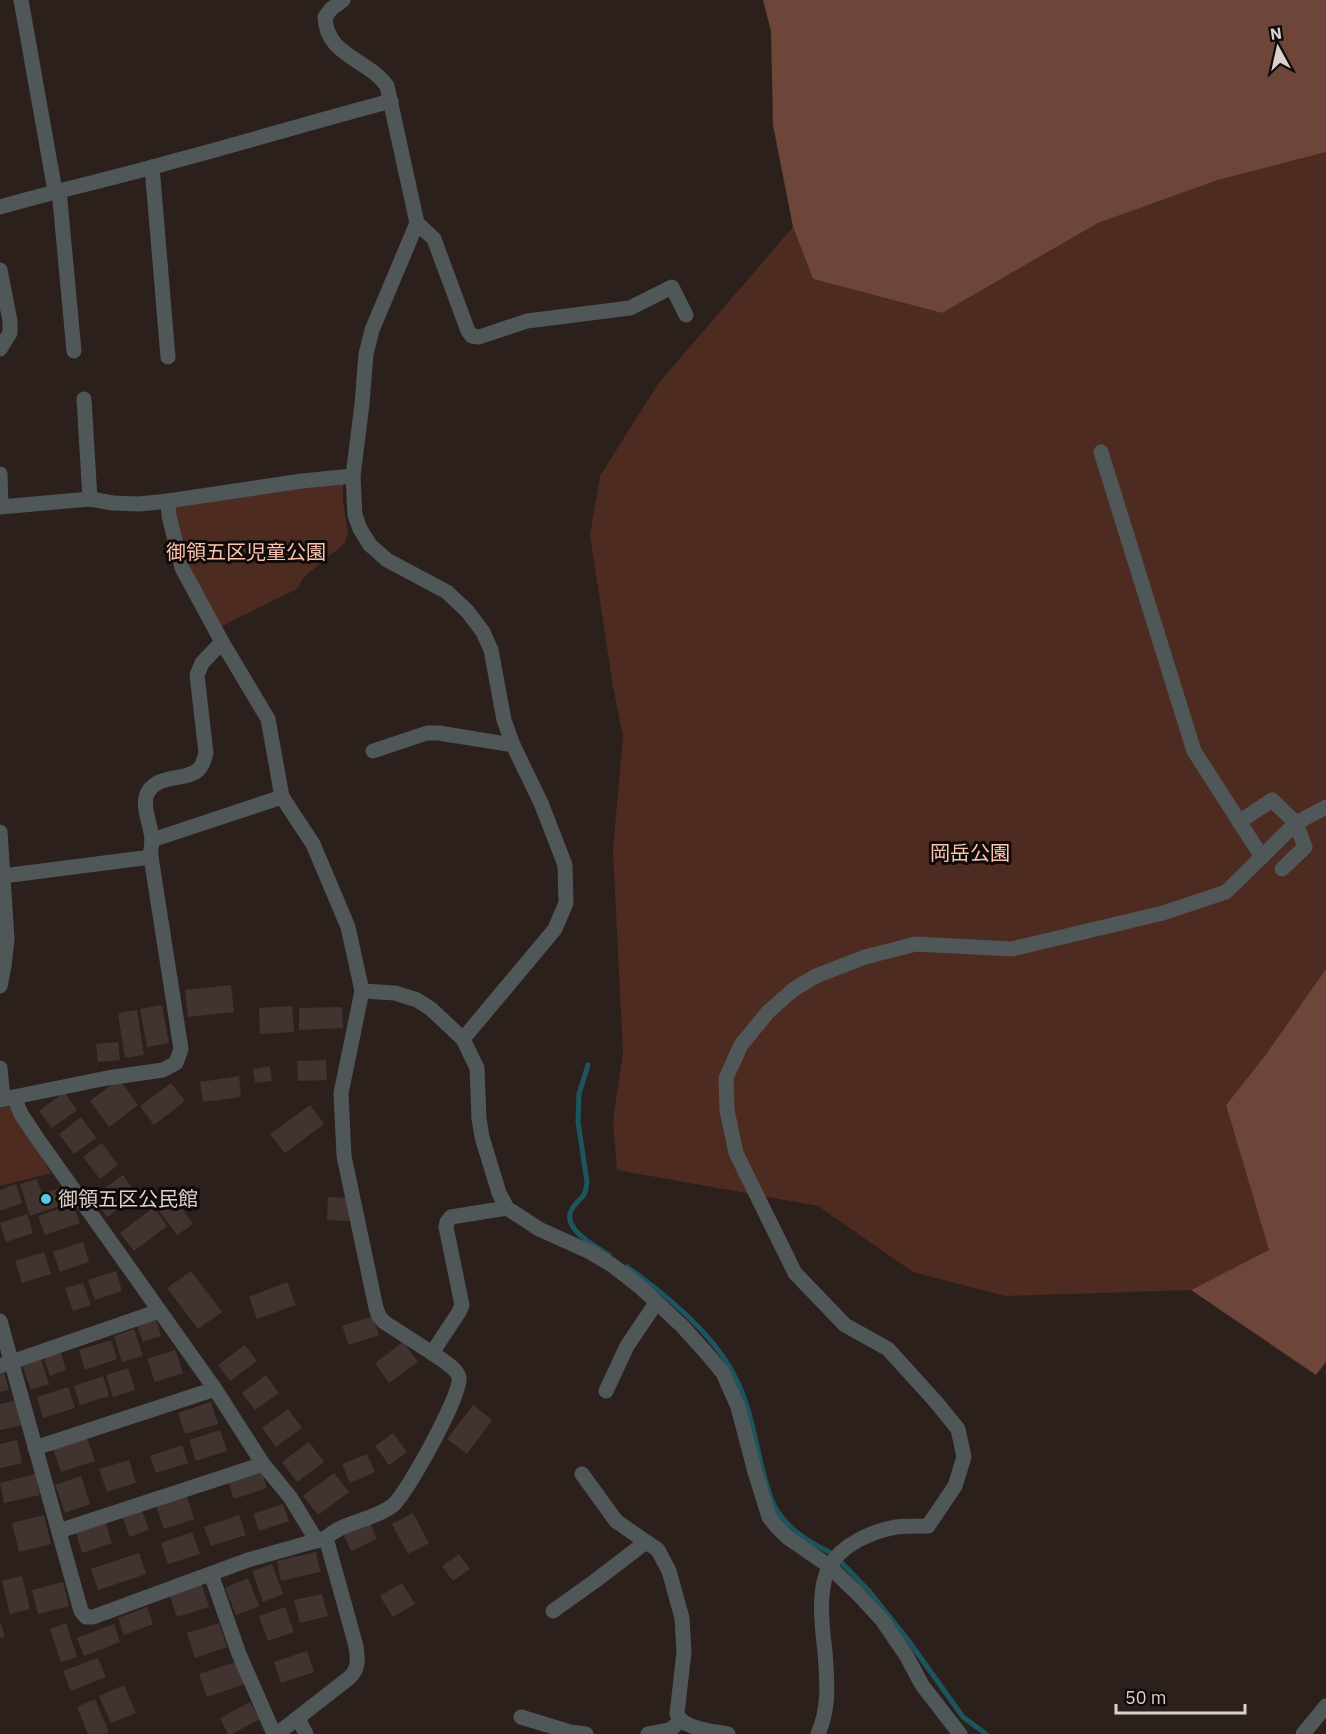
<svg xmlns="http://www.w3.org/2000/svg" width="1326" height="1734" font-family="'IBM Plex Sans','Noto Sans JP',sans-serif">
  <rect width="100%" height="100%" fill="#2c201c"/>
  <!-- green -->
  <g fill="#4d2b21">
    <path d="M 1326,152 L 1326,969 L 1264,1057 L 1226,1105 L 1270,1250 L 1191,1290 L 1005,1296 L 913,1272 L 818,1206 L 617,1170 L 613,1121 L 623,1053 L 613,850 L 623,736 L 613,687 L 590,535 L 600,476 L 658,384 L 793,227 L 813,279 L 942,313 L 1098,223 L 1218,180 Z"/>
    <path d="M 343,484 L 343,502 L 348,533 L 345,543 L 304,577 L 297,589 L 222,626 L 190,573 L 182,547 L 175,507 L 252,494 Z"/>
    <path d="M 9,1106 L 51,1173 L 0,1186 L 0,1108 Z"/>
  </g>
  <!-- forest -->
  <g fill="#6e4539">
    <path d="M 763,0 L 1326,0 L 1326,152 L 1218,180 L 1098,223 L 942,313 L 813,279 L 793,227 L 773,125 L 771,31 Z"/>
    <path d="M 1326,969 L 1326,1362 L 1316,1375 L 1191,1290 L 1269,1250 L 1226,1105 L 1264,1057 Z"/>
  </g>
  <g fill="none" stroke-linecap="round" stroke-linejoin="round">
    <!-- stream -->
    <g stroke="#1d555f" stroke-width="5">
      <path d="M 588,1065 L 579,1094 L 578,1122 L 587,1182 C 585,1198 583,1195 574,1206 C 557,1227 595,1246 609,1255"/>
      <path d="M 627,1267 C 668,1296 719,1338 739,1385 C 750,1410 755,1437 761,1464 C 765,1478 768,1494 775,1507 C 787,1529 809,1542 831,1553"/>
      <path d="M 840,1561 L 869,1591 L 908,1640 L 963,1717 L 986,1734"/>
    </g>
  </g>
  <!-- building -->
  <g fill="#413430">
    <path d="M 317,538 L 319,552 L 305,554 L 303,540 Z"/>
    <path d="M 231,985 L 234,1012 L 188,1017 L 185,990 Z"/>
    <path d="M 162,1005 L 169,1043 L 147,1047 L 140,1009 Z"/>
    <path d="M 292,1006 L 294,1032 L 260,1034 L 259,1008 Z"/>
    <path d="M 342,1007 L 343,1028 L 299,1030 L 299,1008 Z"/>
    <path d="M 137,1010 L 144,1055 L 125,1058 L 118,1013 Z"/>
    <path d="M 118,1042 L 120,1060 L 98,1062 L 96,1044 Z"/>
    <path d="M 326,1060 L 327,1080 L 298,1081 L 297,1061 Z"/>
    <path d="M 270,1066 L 272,1081 L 255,1083 L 253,1069 Z"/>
    <path d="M 239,1076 L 241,1097 L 203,1102 L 200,1082 Z"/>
    <path d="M 119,1079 L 138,1105 L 109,1127 L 90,1101 Z"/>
    <path d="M 171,1083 L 185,1101 L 154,1125 L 140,1106 Z"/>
    <path d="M 64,1092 L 77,1110 L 52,1128 L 39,1111 Z"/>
    <path d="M 310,1105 L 324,1124 L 285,1153 L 270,1134 Z"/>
    <path d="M 81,1117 L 96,1138 L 74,1154 L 59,1134 Z"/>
    <path d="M 102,1143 L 118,1165 L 100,1179 L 83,1157 Z"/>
    <path d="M 123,1175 L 137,1195 L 107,1217 L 92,1197 Z"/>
    <path d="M 37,1179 L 42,1194 L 63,1187 L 68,1203 L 30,1216 L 20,1184 Z"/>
    <path d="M 16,1184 L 22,1203 L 0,1211 L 0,1190 Z"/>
    <path d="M 172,1195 L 193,1224 L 177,1235 L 156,1207 Z"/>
    <path d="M 328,1197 L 350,1198 L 349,1221 L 327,1220 Z"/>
    <path d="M 73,1204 L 80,1223 L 45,1235 L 38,1216 Z"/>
    <path d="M 154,1207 L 167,1226 L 134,1251 L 120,1233 Z"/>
    <path d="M 27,1214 L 33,1233 L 6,1242 L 0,1223 Z"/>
    <path d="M 83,1242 L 89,1262 L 60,1272 L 53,1252 Z"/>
    <path d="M 44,1252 L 51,1274 L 22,1283 L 15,1261 Z"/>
    <path d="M 116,1271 L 122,1291 L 95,1300 L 88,1280 Z"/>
    <path d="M 191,1271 L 222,1312 L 198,1329 L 167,1288 Z"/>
    <path d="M 287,1282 L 296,1305 L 257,1319 L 249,1297 Z"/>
    <path d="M 83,1283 L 91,1305 L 73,1311 L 65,1288 Z"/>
    <path d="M 373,1316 L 379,1335 L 349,1345 L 342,1326 Z"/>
    <path d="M 156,1319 L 161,1336 L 143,1342 L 137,1326 Z"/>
    <path d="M 134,1329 L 143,1356 L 122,1362 L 114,1336 Z"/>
    <path d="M 111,1340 L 117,1359 L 85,1370 L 79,1350 Z"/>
    <path d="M 403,1342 L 418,1362 L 389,1383 L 375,1363 Z"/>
    <path d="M 245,1345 L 257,1361 L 230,1381 L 218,1365 Z"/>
    <path d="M 175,1350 L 183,1373 L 155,1382 L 147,1359 Z"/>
    <path d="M 61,1353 L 66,1370 L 50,1376 L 44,1358 Z"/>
    <path d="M 41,1359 L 49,1384 L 31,1390 L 22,1365 Z"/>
    <path d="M 128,1368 L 135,1390 L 113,1397 L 106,1375 Z"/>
    <path d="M 3,1369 L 9,1390 L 0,1392 L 0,1370 Z"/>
    <path d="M 266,1375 L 279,1393 L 255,1410 L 242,1393 Z"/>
    <path d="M 103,1376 L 109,1396 L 80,1405 L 74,1386 Z"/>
    <path d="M 68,1387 L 75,1408 L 43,1418 L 37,1397 Z"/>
    <path d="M 17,1400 L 23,1425 L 0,1430 L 0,1404 Z"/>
    <path d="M 211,1402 L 218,1424 L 185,1434 L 178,1413 Z"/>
    <path d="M 473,1405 L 492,1420 L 467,1454 L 447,1439 Z"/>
    <path d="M 288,1409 L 302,1428 L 276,1447 L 262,1428 Z"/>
    <path d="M 220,1430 L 227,1451 L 196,1461 L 189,1440 Z"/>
    <path d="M 393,1433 L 407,1452 L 389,1465 L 375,1446 Z"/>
    <path d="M 87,1438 L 95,1461 L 61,1472 L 53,1449 Z"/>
    <path d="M 17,1440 L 22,1463 L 0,1468 L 0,1444 Z"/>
    <path d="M 309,1442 L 324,1462 L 297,1482 L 282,1462 Z"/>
    <path d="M 182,1445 L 188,1463 L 156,1473 L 150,1456 Z"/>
    <path d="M 367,1454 L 375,1472 L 350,1483 L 342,1464 Z"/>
    <path d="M 129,1460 L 136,1483 L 107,1492 L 99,1469 Z"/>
    <path d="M 261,1468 L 267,1488 L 234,1499 L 227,1479 Z"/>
    <path d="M 334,1473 L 349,1492 L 318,1515 L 303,1496 Z"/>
    <path d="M 35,1474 L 40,1495 L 4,1503 L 0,1483 Z"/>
    <path d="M 81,1476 L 90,1504 L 65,1513 L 55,1485 Z"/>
    <path d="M 186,1493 L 194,1519 L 164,1529 L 155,1503 Z"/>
    <path d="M 283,1504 L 289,1521 L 259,1531 L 253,1514 Z"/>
    <path d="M 142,1511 L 149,1530 L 130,1537 L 123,1518 Z"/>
    <path d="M 413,1513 L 429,1543 L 408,1554 L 392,1524 Z"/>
    <path d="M 44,1515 L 51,1544 L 19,1552 L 12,1523 Z"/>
    <path d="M 239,1515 L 246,1535 L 211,1546 L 204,1527 Z"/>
    <path d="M 105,1521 L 112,1543 L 82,1553 L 75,1530 Z"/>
    <path d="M 370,1522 L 377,1539 L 351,1551 L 343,1534 Z"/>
    <path d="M 192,1532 L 200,1554 L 168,1564 L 161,1543 Z"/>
    <path d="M 316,1552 L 320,1572 L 281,1581 L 277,1561 Z"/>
    <path d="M 139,1553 L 146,1574 L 98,1590 L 91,1569 Z"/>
    <path d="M 459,1554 L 470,1569 L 453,1581 L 442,1566 Z"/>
    <path d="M 272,1564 L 283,1594 L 263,1602 L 252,1571 Z"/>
    <path d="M 22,1576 L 30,1609 L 10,1614 L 2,1581 Z"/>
    <path d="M 248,1578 L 259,1606 L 236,1615 L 225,1588 Z"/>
    <path d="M 63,1582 L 69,1606 L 38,1614 L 32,1590 Z"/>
    <path d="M 201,1583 L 209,1607 L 177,1617 L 169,1593 Z"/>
    <path d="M 402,1583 L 415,1604 L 393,1617 L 380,1596 Z"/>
    <path d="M 322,1594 L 328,1616 L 300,1623 L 294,1600 Z"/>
    <path d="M 147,1607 L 153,1624 L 124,1635 L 118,1618 Z"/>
    <path d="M 285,1607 L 294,1632 L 268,1641 L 259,1616 Z"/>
    <path d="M 0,1621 L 5,1637 L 0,1638 Z"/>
    <path d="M 66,1623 L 77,1657 L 61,1662 L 50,1629 Z"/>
    <path d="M 219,1623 L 227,1647 L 195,1658 L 187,1633 Z"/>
    <path d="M 114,1624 L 120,1642 L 84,1656 L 77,1638 Z"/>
    <path d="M 307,1651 L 314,1672 L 281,1683 L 274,1662 Z"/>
    <path d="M 98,1658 L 106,1677 L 71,1691 L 63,1671 Z"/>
    <path d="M 238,1661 L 245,1684 L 207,1697 L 199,1674 Z"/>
    <path d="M 124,1685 L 136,1713 L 111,1723 L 99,1696 Z"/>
    <path d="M 95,1699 L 109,1732 L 104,1734 L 88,1734 L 77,1707 Z"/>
    <path d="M 250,1702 L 260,1719 L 232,1734 L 228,1734 L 220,1718 Z"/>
  </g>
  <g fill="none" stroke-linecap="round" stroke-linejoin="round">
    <!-- minor -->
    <g stroke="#505758" stroke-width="15">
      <path d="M 21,0 L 55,191"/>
      <path d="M 343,0 L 331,9 L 325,17 C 326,56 368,59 387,86 L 417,223 L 434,239 L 468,331 L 472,336 L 479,337 L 527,321 L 630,308 L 672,287 L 686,315"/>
      <path d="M 152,167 L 168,357"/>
      <path d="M 59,190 L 74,351"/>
      <path d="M 0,207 C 59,190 119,177 178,160 C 249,141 319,120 391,101"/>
      <path d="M 417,223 L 372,330 L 366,354 L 362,404 L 353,476 L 355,515 L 360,529 L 370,545 L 387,560 L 447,592 L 468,612 L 483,632 L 491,650 L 504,720 L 513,745 L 541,803 L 565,865 L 566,903 L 555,929 L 463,1039"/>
      <path d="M 0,270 L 10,321 L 10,333 L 0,349"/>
      <path d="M 84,399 L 90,499"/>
      <path d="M 1101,452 L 1194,751 L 1262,857"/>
      <path d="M 0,474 L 1,506"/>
      <path d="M 168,501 L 302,481 L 353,476"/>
      <path d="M 0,507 L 90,499 L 113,503 L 139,504 L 168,501 L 169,516 L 182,568 L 222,642 L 268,719 L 282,797 L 313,844 L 348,927 L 362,991 L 341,1093 L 344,1156 L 376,1308 L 379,1316 L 384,1322 L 432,1353"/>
      <path d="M 373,751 L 427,733 L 439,733 L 513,745"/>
      <path d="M 1239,822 L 1272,800 L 1296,823 L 1305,847 L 1282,869"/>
      <path d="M 0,832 L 7,939 L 4,966 L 0,986"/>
      <path d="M 152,840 L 282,797"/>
      <path d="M 3,876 L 151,857"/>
      <path d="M 362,991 L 395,993 L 417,1000 L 431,1009 L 463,1039 L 477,1068 L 479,1119 L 482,1137 L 499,1193 L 507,1208 L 539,1229 L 590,1252 L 612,1265 L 639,1286 L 682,1326 L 709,1356 L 723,1373 L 738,1407 L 755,1472 L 769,1517 L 777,1527 L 787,1537 L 829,1566 L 858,1594 L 882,1620 L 906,1655 L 922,1685 L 960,1734"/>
      <path d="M 0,1068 L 3,1099"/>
      <path d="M 14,1097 L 21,1114 L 37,1138 L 215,1389 L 263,1464 L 290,1497 L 317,1541"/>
      <path d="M 0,1100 L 107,1078 L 163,1070 L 176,1063 L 181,1049 L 151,857 C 150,851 152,845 152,839 C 151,825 143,810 146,797 C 153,773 184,782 198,770 C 203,766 204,759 206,753 L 197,675 L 202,663 L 222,642"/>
      <path d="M 0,1321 L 81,1611 L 86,1617 L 93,1617 L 248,1560 L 326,1538"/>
      <path d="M 0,1366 L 159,1311"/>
      <path d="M 606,1391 L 627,1346 L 656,1303"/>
      <path d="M 35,1448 L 215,1389"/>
      <path d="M 582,1474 L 616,1521 L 658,1550 L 669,1571 L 682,1618 L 684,1652 L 677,1714 C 683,1729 713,1731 728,1734"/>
      <path d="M 59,1531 L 263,1464"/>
      <path d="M 211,1574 L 239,1654 L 274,1734"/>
      <path d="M 553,1611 L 595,1581 L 646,1542"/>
      <path d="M 521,1717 L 570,1732 L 586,1734"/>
      <path d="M 298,1718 L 306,1734"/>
      <path d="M 277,1734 L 349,1678 C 359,1669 358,1659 356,1646 L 326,1538 C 344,1521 372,1521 392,1506 C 406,1496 464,1390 459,1377 C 456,1367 440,1359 432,1353 L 459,1312 L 462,1305 L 446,1227 L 447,1222 L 451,1217 L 507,1208"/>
      <path d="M 648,1734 L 670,1730 L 680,1721"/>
      <path d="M 818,1734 C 830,1706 827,1681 825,1652 C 822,1627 817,1588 830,1566 C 842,1544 873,1531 896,1527 C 906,1526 918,1526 928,1526 L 955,1486 L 964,1457 L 958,1429 L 936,1402 L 888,1349 L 845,1325 L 795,1273 L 736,1153 L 727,1110 L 726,1078 L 741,1045 L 768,1012 L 794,989 L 816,976 L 865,957 L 916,944 L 1012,949 L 1163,913 L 1226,892 L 1296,823 L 1326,807"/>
      <path d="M 1303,1734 L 1326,1706"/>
    </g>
  </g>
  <!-- markers -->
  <circle fill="#55cade" stroke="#100b09" stroke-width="2" cx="46" cy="1199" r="6"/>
  <g text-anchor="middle" stroke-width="6" stroke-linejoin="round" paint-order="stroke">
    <!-- park labels -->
    <g font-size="20" fill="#fdc3b1" stroke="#100b09">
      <text x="246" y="559">御領五区児童公園</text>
      <text x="970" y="860">岡岳公園</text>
    </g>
    <!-- poi labels -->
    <g font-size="20" fill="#dbd2d0" stroke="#100b09" text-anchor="start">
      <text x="58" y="1206">御領五区公民館</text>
    </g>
  </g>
  <!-- north arrow -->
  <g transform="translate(1278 48) rotate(352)" stroke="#100b09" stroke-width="4.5" paint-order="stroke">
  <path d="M0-4.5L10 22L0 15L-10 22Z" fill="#dbd2d0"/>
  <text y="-9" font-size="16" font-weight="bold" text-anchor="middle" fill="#dbd2d0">N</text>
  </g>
  <!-- scale -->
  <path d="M1116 1704v9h129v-9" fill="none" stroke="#dbd2d0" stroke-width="3"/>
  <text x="1125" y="1704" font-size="18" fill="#dbd2d0" stroke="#100b09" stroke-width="4.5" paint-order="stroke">50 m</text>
</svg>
